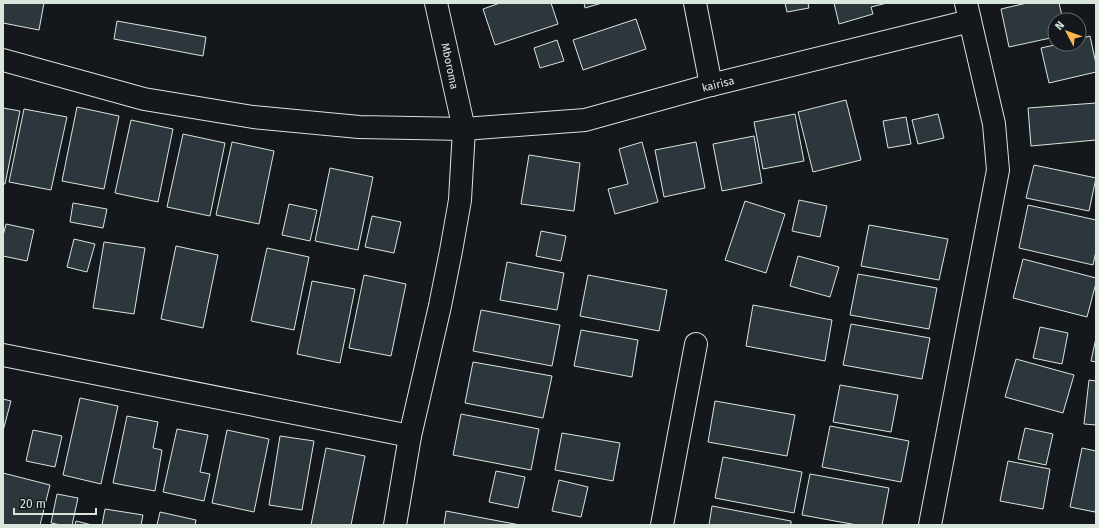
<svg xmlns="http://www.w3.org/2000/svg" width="1099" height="528" font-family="'Fira Sans',sans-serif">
  <rect width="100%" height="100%" fill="#14181c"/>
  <!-- building -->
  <g fill="#2c363c" stroke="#d8e6dc">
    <path d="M 3,3 L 44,3 L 39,30 L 3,23 Z"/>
    <path d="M 500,3 L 551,3 L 558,24 L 495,45 L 483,9 Z"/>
    <path d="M 584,3 L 602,3 L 585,8 Z"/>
    <path d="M 785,3 L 808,3 L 809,8 L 787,12 Z"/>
    <path d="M 834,3 L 887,3 L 871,7 L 873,14 L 839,24 Z"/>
    <path d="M 1027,3 L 1059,3 L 1063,20 L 1055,20 L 1055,37 L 1009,47 L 1001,9 Z"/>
    <path d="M 636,19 L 646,49 L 583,70 L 573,40 Z"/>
    <path d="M 117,21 L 206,37 L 203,56 L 114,39 Z"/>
    <path d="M 1090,36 L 1096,64 L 1096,72 L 1049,83 L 1041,48 L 1059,44 L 1079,44 L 1079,39 Z"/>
    <path d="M 557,40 L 564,61 L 540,68 L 534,48 Z"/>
    <path d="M 846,100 L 861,160 L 813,172 L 798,112 Z"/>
    <path d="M 1096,103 L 1096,140 L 1031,146 L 1028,108 Z"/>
    <path d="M 77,107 L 119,116 L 104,189 L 62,181 Z"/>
    <path d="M 3,108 L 20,111 L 5,184 L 3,184 Z"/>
    <path d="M 24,109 L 67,117 L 51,190 L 9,182 Z"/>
    <path d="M 795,114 L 804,161 L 763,169 L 754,122 Z"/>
    <path d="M 938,114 L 944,138 L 918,144 L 912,120 Z"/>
    <path d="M 906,117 L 911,144 L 888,148 L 883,121 Z"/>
    <path d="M 131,120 L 173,129 L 158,202 L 115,193 Z"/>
    <path d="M 183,134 L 225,143 L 210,216 L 167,207 Z"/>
    <path d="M 754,136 L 762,183 L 722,191 L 713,144 Z"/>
    <path d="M 232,142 L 274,151 L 259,224 L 216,215 Z"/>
    <path d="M 642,142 L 658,202 L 615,214 L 608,189 L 628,184 L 619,149 Z"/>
    <path d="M 696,142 L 705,188 L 664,197 L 655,150 Z"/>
    <path d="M 529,155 L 580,163 L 574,211 L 521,204 Z"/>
    <path d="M 1034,165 L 1096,178 L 1089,211 L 1026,198 Z"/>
    <path d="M 330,168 L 373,177 L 358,250 L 315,241 Z"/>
    <path d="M 799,200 L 827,206 L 820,237 L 792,231 Z"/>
    <path d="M 745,201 L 785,214 L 766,273 L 725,260 Z"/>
    <path d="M 73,203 L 107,209 L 103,228 L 70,222 Z"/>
    <path d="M 289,204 L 317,210 L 310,241 L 282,235 Z"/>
    <path d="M 1028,205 L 1096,220 L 1096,251 L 1093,265 L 1019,248 Z"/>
    <path d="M 372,216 L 401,222 L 394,253 L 365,247 Z"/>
    <path d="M 6,224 L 34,230 L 27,261 L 3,256 L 3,236 Z"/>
    <path d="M 869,225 L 948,239 L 939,280 L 861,266 Z"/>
    <path d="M 541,231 L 566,236 L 561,261 L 536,256 Z"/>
    <path d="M 74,239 L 95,244 L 87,272 L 67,267 Z"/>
    <path d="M 104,242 L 145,248 L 134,314 L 93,308 Z"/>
    <path d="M 176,246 L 218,255 L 203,328 L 161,319 Z"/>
    <path d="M 267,248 L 309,257 L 294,330 L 251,321 Z"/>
    <path d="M 798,256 L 839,267 L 830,297 L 790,286 Z"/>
    <path d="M 1023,259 L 1096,278 L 1096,283 L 1087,317 L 1013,298 Z"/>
    <path d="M 507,262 L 564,273 L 557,310 L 500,300 Z"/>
    <path d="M 858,274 L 937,288 L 929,329 L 850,315 Z"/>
    <path d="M 364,275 L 406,284 L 391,356 L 349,348 Z"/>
    <path d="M 588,275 L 667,290 L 659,331 L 580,316 Z"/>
    <path d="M 312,281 L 355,289 L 340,363 L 297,354 Z"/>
    <path d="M 753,305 L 832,320 L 825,361 L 746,346 Z"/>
    <path d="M 481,310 L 560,325 L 552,366 L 473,351 Z"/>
    <path d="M 851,324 L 930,338 L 922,379 L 843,365 Z"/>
    <path d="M 1040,327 L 1068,333 L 1062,364 L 1033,358 Z"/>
    <path d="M 581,330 L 638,340 L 632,377 L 574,366 Z"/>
    <path d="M 1096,338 L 1096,362 L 1091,361 Z"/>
    <path d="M 1016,359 L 1074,375 L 1063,413 L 1005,397 Z"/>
    <path d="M 473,362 L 552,376 L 543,418 L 465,403 Z"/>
    <path d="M 1089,380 L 1096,381 L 1096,425 L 1084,424 Z"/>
    <path d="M 840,385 L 898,395 L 891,432 L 833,422 Z"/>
    <path d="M 80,398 L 118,406 L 101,484 L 63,475 Z"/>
    <path d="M 3,399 L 11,401 L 3,431 Z"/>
    <path d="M 715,401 L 795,415 L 787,456 L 708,442 Z"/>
    <path d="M 461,414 L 539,429 L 531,470 L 453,455 Z"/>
    <path d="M 127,416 L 158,422 L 153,448 L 162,450 L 155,491 L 113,483 Z"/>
    <path d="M 830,426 L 909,441 L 901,482 L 822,467 Z"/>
    <path d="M 1025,428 L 1053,434 L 1046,465 L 1018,459 Z"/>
    <path d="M 177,429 L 208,435 L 200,472 L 210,474 L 204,501 L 163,492 Z"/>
    <path d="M 33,430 L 62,436 L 55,467 L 26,461 Z"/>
    <path d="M 227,430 L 269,439 L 254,512 L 212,503 Z"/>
    <path d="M 562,433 L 620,443 L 613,481 L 555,470 Z"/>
    <path d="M 280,436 L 314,441 L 302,510 L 269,505 Z"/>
    <path d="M 326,448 L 365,456 L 351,525 L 311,525 Z"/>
    <path d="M 1082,448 L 1096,451 L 1096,506 L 1095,512 L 1070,507 Z"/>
    <path d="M 723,457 L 802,472 L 794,513 L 715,498 Z"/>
    <path d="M 1008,461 L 1050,469 L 1043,509 L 1000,501 Z"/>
    <path d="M 496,471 L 525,477 L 518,508 L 489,502 Z"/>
    <path d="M 3,473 L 50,485 L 40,525 L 3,525 Z"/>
    <path d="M 810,474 L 889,488 L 882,525 L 857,525 L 802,515 Z"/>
    <path d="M 559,480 L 588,487 L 581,517 L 552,511 Z"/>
    <path d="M 57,494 L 78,498 L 72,525 L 61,525 L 51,523 Z"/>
    <path d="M 712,506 L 791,521 L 791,525 L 709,525 Z"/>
    <path d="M 105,509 L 143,515 L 141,525 L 102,525 Z"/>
    <path d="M 446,511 L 520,525 L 444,525 Z"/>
    <path d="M 160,512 L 196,520 L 195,525 L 157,525 Z"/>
    <path d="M 76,521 L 92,525 L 75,525 Z"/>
  </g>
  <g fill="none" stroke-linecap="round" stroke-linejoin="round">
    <defs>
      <g id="street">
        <path d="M 695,3 L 711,85"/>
        <path d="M 3,60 L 144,99 L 253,117 L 359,127 L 464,129 L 585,120 L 711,85 L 970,21"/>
        <path d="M 3,355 L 410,436"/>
        <path d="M 395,525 L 410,436 L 440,306 L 451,251 L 460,200 L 464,129 L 436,3"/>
        <path d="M 662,525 L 696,344"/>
        <path d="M 930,525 L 998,170 L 994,124 L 966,3"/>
      </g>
    </defs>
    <!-- street casing -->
    <use href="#street" stroke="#d8e6dc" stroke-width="24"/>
    <!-- street -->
    <use href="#street" stroke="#14181c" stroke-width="22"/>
  </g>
  <g text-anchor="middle" stroke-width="3" stroke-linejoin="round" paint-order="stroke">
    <!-- street labels -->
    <g font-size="11" fill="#d8e6dc" stroke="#14181c">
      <text transform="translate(450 66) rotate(78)" y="4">Mboroma</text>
      <text transform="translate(718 84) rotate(-14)" y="4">kairisa</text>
    </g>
  </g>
  <!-- border -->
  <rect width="1099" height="528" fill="none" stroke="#d8e6dc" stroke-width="8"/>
  <!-- north arrow -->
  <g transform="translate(1067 32) rotate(311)"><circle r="19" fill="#14181c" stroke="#626a69"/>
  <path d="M0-3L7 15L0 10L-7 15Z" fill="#ffb74d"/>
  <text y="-6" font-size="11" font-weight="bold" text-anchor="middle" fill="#d8e6dc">N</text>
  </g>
  <!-- scale -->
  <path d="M14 508v6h82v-6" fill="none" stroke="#d8e6dc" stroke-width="2"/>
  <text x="20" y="508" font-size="12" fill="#d8e6dc" stroke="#14181c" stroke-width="3" paint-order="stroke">20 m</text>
</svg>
